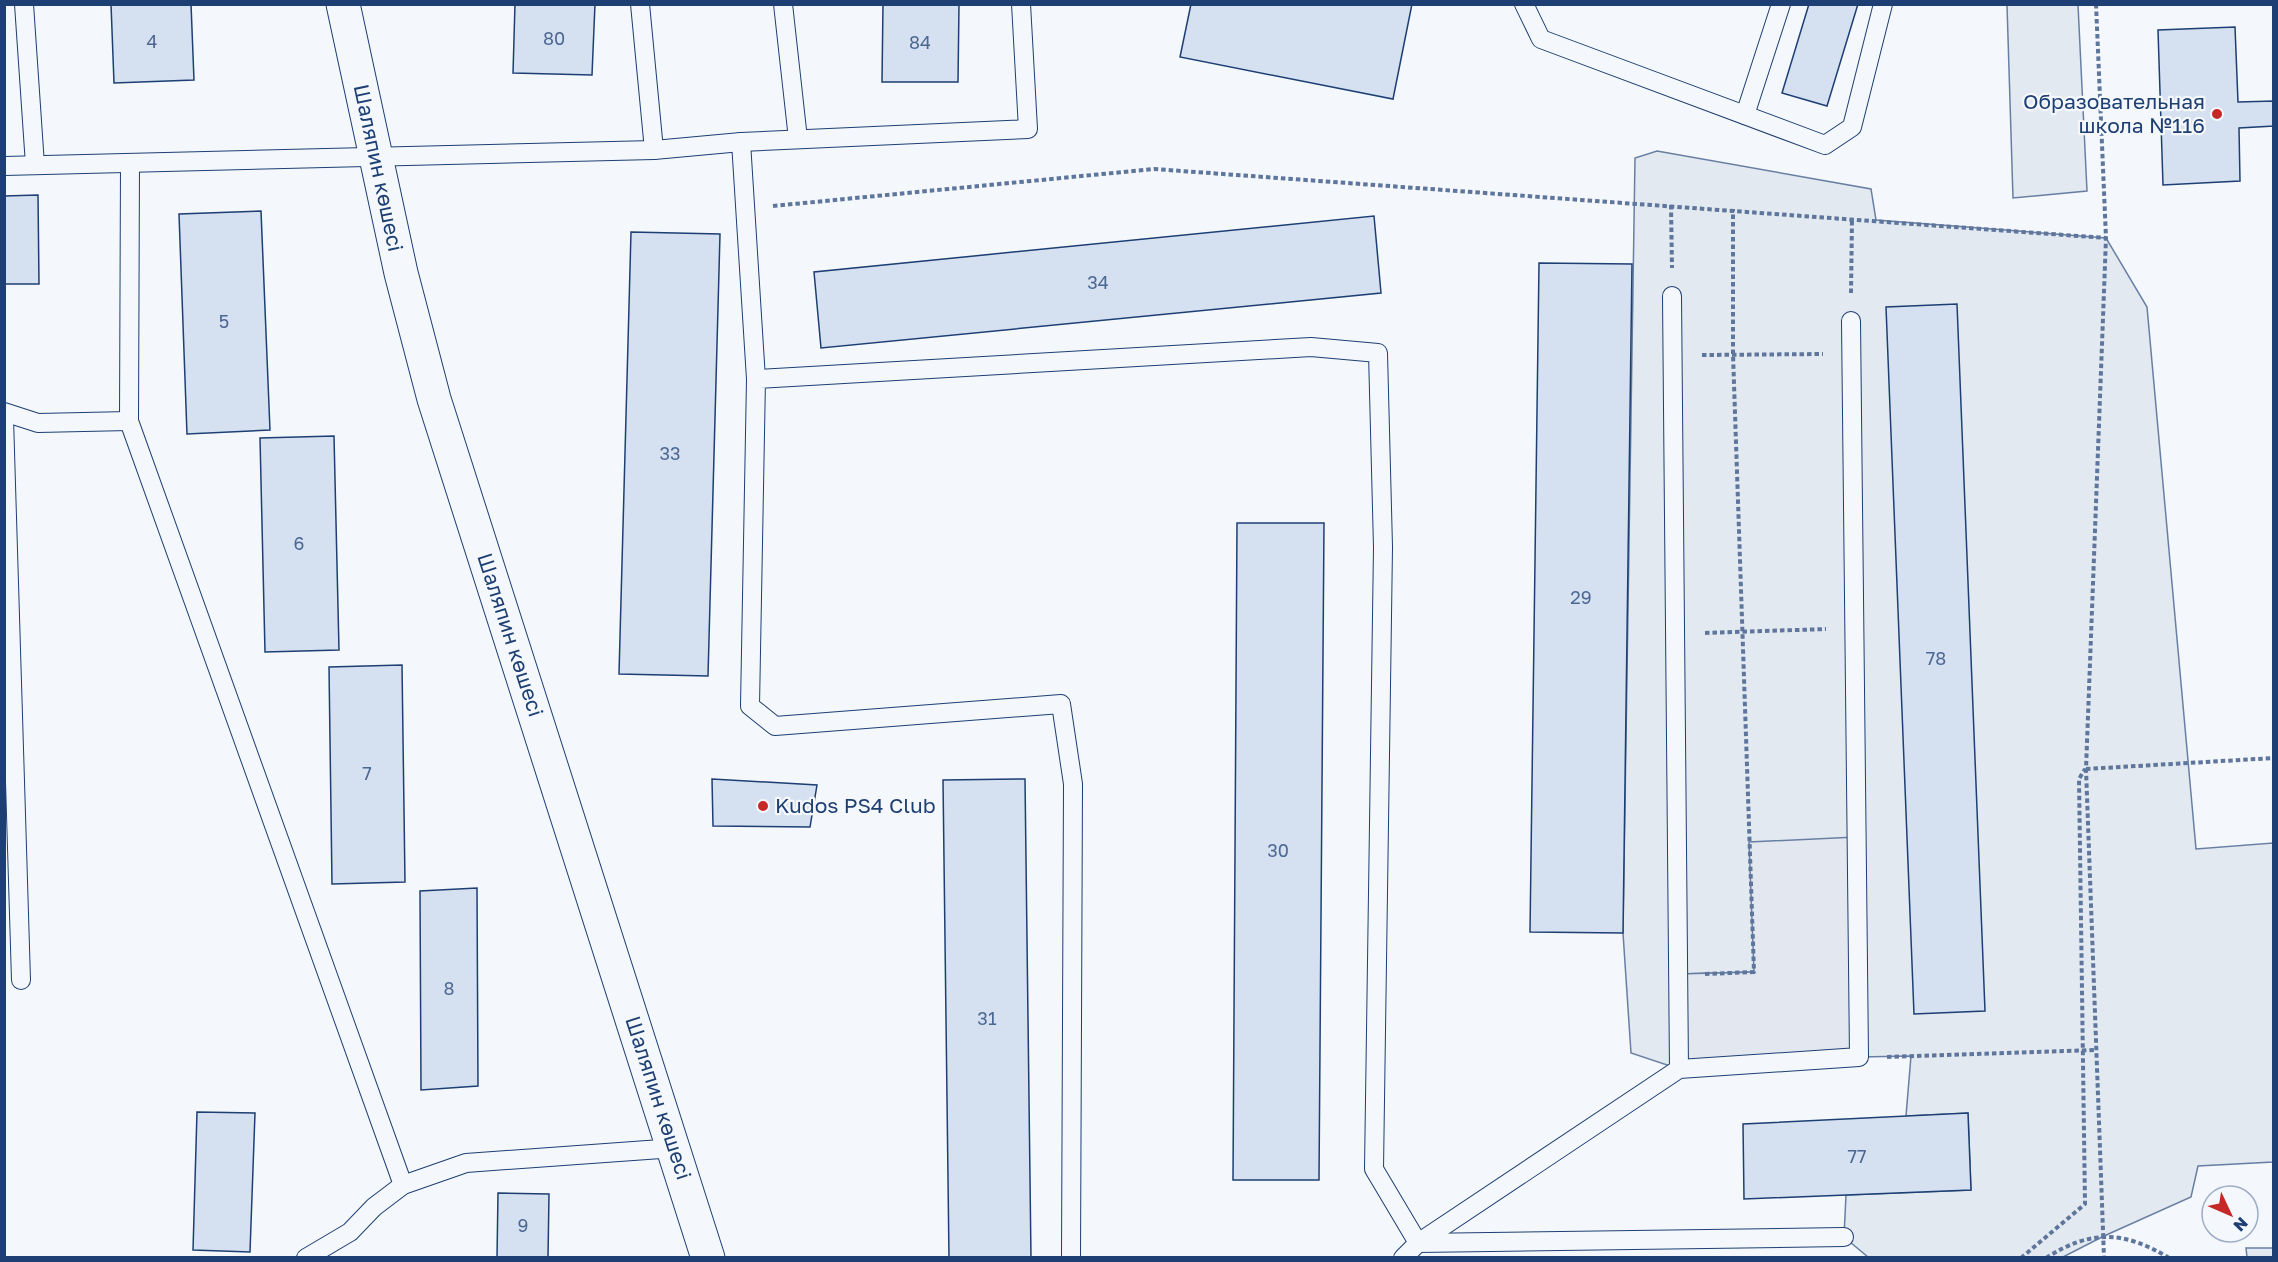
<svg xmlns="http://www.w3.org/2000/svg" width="2278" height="1262" font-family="'Golos Text',sans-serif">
  <rect width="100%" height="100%" fill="#f4f7fb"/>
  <!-- green -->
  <g fill="#e3e9f0" stroke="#687fa3" stroke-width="1.5">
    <path d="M 2007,5 L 2078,5 L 2087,191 L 2013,198 Z"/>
    <path d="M 1657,151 L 1871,189 L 1876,220 L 2106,238 L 2147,307 L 2196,849 L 2273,843 L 2273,1162 L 2198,1166 L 2191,1197 L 2104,1236 L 2063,1257 L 1868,1257 L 1844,1237 L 1846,1195 L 1971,1190 L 1968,1113 L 1906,1116 L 1911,1056 L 1859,1057 L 1754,972 L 1678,974 L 1679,1069 L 1631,1053 L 1623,933 L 1635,158 Z"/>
    <path d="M 2246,1248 L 2273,1248 L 2273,1257 L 2247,1257 Z"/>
  </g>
  <!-- parking -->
  <path fill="#e3e8f0" stroke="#687fa3" stroke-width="1.5" d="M 1856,837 L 1859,1057 L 1679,1069 L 1678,974 L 1754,972 L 1749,842 Z"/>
  <!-- building -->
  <g fill="#d5e0f0" stroke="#1d3f73" stroke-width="1.5">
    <path d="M 111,4 L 191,4 L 194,80 L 114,83 Z"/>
    <path d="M 515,4 L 595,4 L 592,75 L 513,73 Z"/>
    <path d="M 883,4 L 959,4 L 958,82 L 882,82 Z"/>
    <path d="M 1191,4 L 1412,4 L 1393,99 L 1180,57 Z"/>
    <path d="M 1809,4 L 1858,4 L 1827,106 L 1782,93 Z"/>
    <path d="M 2235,27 L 2238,102 L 2274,101 L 2274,126 L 2239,128 L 2240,181 L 2163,185 L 2158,30 Z"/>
    <path d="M 38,195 L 39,284 L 4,284 L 4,196 Z"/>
    <path d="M 261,211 L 270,430 L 187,434 L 179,214 Z"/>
    <path d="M 1374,216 L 1381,293 L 821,348 L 814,272 Z"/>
    <path d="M 631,232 L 720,234 L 708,676 L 619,674 Z"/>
    <path d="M 1539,263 L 1632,264 L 1623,933 L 1530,932 Z"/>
    <path d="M 1957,304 L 1985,1011 L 1914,1014 L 1886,307 Z"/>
    <path d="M 334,436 L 339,650 L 265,652 L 260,438 Z"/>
    <path d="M 1237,523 L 1324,523 L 1319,1180 L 1233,1180 Z"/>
    <path d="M 402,665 L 405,882 L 332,884 L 329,667 Z"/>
    <path d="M 712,779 L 817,785 L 810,827 L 713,826 Z"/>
    <path d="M 1025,779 L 1031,1258 L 949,1258 L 943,780 Z"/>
    <path d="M 477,888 L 478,1086 L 421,1090 L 420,891 Z"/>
    <path d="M 197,1112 L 255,1113 L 250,1252 L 193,1250 Z"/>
    <path d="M 1968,1113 L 1971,1190 L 1744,1199 L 1743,1124 Z"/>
    <path d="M 498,1193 L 549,1194 L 548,1258 L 497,1258 Z"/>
  </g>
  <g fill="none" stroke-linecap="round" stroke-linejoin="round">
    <defs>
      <g id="lane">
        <path d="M 24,4 L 35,165"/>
        <path d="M 640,4 L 654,150"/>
        <path d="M 783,4 L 798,139"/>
        <path d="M 1524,4 L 1541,39 L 1825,145 L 1852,127 L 1883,4"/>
        <path d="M 1745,115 L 1781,4"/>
        <path d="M 741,142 L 756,379"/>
        <path d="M 130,164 L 129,421 L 403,1185"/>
        <path d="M 4,166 L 654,150 L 741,142 L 1028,129 L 1021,4"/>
        <path d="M 1672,296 L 1679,1069"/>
        <path d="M 4,412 L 38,423 L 129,421"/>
        <path d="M 4,418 L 21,980"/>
        <path d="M 306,1258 L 350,1232 L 374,1207 L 403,1185 L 466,1163 L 675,1148"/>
        <path d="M 1071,1258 L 1073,784 L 1061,704 L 775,726 L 750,706 L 756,379 L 1311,347 L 1378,353 L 1383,547 L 1374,1169 L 1418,1243 L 1844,1237"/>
        <path d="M 1403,1258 L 1418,1243 L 1679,1069 L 1859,1057 L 1851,321"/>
      </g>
      <path id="secondary" d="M 343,4 L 401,273 L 434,399 L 708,1258"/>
    </defs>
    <!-- lane casing -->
    <use href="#lane" stroke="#1d3f73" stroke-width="20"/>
    <!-- secondary casing -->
    <use href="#secondary" stroke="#1d3f73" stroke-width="35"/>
    <!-- path -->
    <g stroke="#5e769c" stroke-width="4" stroke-dasharray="4.5 3" stroke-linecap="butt">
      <path d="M 2096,4 L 2106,238 L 2086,769 L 2104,1258"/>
      <path d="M 1671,205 L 1672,268"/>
      <path d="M 773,206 L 1154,169 L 2106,238"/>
      <path d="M 1851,293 L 1852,219"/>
      <path d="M 1702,355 L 1823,354"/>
      <path d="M 1705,633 L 1826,629"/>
      <path d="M 2086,769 L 2274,758"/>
      <path d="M 1705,974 L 1754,972 L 1733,354 L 1733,209"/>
      <path d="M 1887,1057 L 2096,1050"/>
      <path d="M 2021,1258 L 2085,1204 L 2079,779 L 2085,769"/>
      <path d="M 2046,1258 C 2091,1229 2125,1231 2169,1258"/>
    </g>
    <!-- lane -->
    <use href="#lane" stroke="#f4f7fb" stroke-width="18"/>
    <!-- secondary -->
    <use href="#secondary" stroke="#f4f7fb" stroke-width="33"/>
  </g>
  <!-- markers -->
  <g fill="#c62828" stroke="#f4f7fb" stroke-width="2">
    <circle cx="2217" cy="114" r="6"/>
    <circle cx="763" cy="806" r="6"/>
  </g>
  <g text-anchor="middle" stroke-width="4.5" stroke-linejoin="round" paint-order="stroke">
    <!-- number labels -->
    <g font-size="18" fill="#4b6792">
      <text x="554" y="45">80</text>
      <text x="152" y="48">4</text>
      <text x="920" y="49">84</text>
      <text x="1098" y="289">34</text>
      <text x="224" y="328">5</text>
      <text x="670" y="460">33</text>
      <text x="299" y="550">6</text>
      <text x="1581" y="604">29</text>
      <text x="1936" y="665">78</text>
      <text x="367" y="780">7</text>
      <text x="1278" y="857">30</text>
      <text x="449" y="995">8</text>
      <text x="987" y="1025">31</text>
      <text x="1857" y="1163">77</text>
      <text x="523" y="1232">9</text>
    </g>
    <!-- poi labels -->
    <g font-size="21" fill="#1d3f73" stroke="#f4f7fb" text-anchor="end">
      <text x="2205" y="109">Образовательная<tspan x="2205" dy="24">школа №116</tspan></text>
      <text x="775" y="813" text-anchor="start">Kudos PS4 Club</text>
    </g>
    <!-- street labels -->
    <g font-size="21" fill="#1d3f73" stroke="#f4f7fb">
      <text transform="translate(378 168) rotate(78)" y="7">Шаляпин көшесі</text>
      <text transform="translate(510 635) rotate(72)" y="7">Шаляпин көшесі</text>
      <text transform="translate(658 1098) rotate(72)" y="7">Шаляпин көшесі</text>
    </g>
  </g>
  <!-- border -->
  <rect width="2278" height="1262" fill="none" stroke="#1d3f73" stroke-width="12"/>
  <!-- north arrow -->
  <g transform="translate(2230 1214) rotate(134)"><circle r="28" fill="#f4f7fb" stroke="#9eadc5" stroke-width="1.5"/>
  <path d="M0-4.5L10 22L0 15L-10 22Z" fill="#c62828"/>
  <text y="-9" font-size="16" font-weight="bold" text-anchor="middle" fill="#1d3f73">N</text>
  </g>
</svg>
